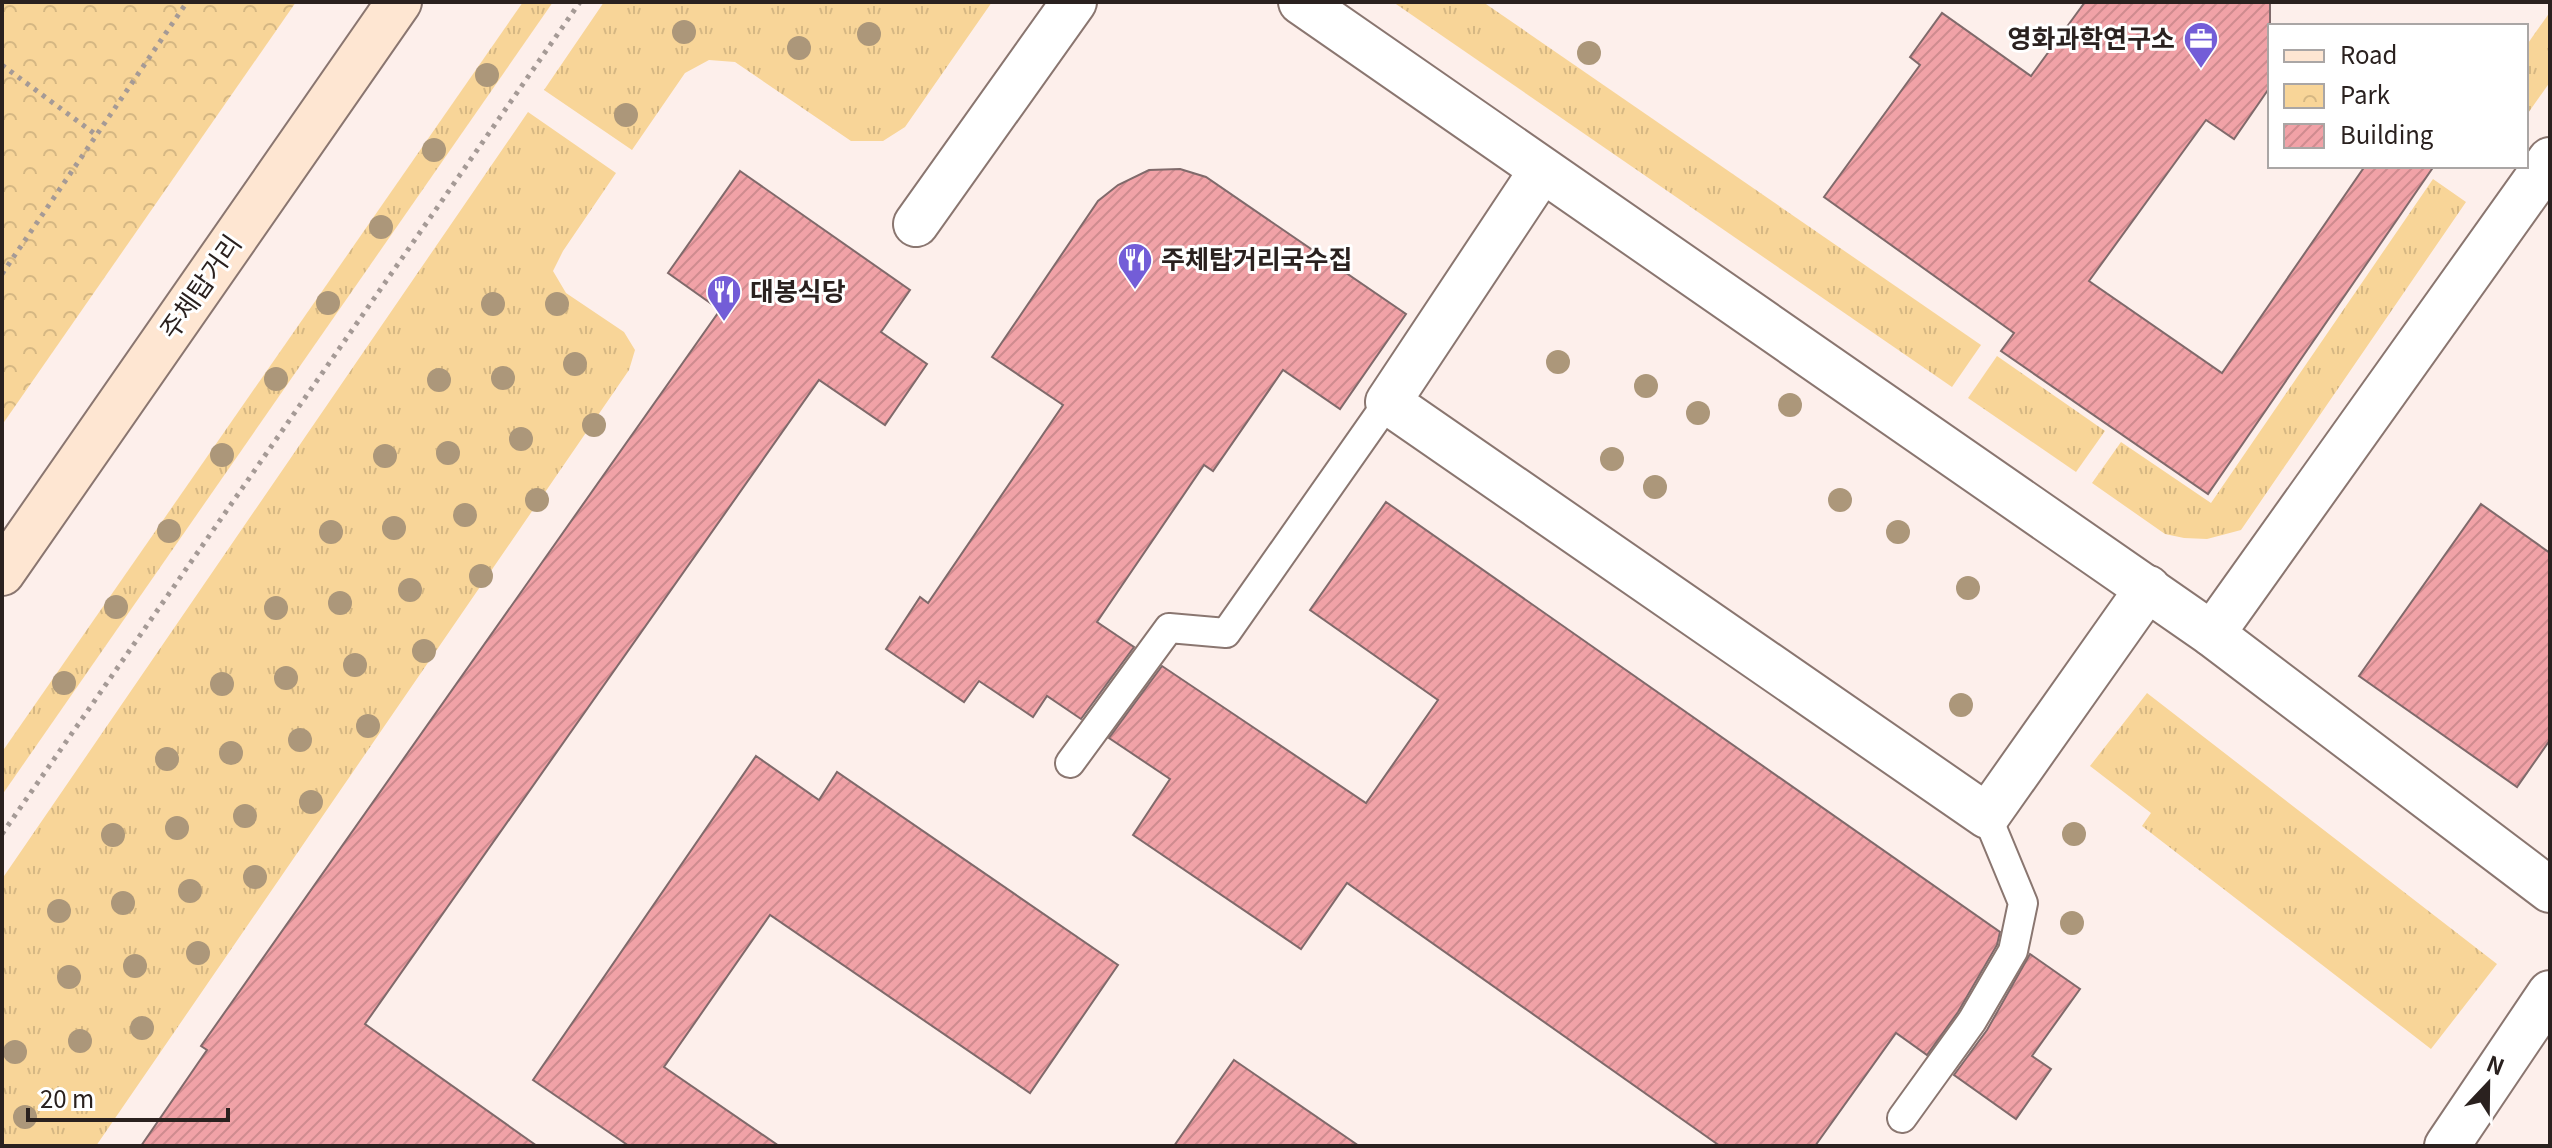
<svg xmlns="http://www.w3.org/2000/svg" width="2552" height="1148" font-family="Georgia,'Noto Sans KR',serif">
  <defs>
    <pattern id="grass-tufts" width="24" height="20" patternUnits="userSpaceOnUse" patternTransform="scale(2)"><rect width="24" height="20" fill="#f8d598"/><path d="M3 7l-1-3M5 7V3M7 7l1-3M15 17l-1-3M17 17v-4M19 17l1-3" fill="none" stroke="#d5b783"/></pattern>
    <pattern id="park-crowns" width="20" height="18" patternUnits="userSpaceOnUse" patternTransform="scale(2)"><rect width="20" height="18" fill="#f8d598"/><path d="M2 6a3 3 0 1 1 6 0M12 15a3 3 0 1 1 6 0" fill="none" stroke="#d5b783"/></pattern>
    <pattern id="building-hatch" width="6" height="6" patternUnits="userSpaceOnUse" patternTransform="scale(2)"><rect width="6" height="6" fill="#f1a2a7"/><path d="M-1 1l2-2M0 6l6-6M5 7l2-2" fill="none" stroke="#cf8b8f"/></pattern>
  </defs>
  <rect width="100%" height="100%" fill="#fdefeb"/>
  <!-- grass -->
  <g fill="url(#grass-tufts)">
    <path d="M 523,2 L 553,2 L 2,795 L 2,752 Z"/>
    <path d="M 604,2 L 992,2 L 905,127 L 883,141 L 851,141 L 735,62 L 709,60 L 685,73 L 632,150 L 544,90 Z"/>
    <path d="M 1393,2 L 1483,2 L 1981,345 L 1952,387 Z"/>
    <path d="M 2550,12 L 2550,82 L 2526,116 L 2526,46 Z"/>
    <path d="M 528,112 L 616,173 L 563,251 L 553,271 L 566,293 L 624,332 L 635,350 L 629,370 L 96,1146 L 2,1146 L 2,879 Z"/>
    <path d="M 2433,179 L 2466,202 L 2241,530 L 2207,539 L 2184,538 L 2165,534 L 2092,483 L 2121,442 L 2211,503 Z"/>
    <path d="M 1997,356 L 2105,431 L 2076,472 L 1968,398 Z"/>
    <path d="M 2147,693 L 2497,964 L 2431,1049 L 2142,826 L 2151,813 L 2090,766 Z"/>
  </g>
  <!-- park -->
  <path fill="url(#park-crowns)" d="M 2,2 L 296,2 L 2,425 Z"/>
  <!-- building -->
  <g fill="url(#building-hatch)" stroke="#806a6b" stroke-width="2">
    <path d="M 2085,2 L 2270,2 L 2270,87 L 2234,139 L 2206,120 L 2089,281 L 2222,373 L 2365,166 L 2434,166 L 2208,494 L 2001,351 L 2014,333 L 1824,197 L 1920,65 L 1910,57 L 1942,13 L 2031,76 Z"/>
    <path d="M 1180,169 L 1206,177 L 1406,314 L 1340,409 L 1283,370 L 1213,471 L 1204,465 L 1097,622 L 1134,647 L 1081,719 L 1047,696 L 1033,717 L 979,681 L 964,702 L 886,649 L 920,597 L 928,603 L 1063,405 L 992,357 L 1098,201 L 1118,185 L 1149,170 Z"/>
    <path d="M 740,171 L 910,290 L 881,332 L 927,364 L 885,425 L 819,380 L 365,1024 L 537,1146 L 141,1146 L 207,1050 L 201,1046 L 720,310 L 668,273 Z"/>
    <path d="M 1386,502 L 2000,932 L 1997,945 L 1958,1012 L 1927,1055 L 1896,1033 L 1815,1146 L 1720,1146 L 1347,883 L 1301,949 L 1133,835 L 1170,779 L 1109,738 L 1162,666 L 1366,803 L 1438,700 L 1310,610 Z"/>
    <path d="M 2481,504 L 2550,553 L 2550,740 L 2517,787 L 2359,676 Z"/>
    <path d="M 756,756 L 819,800 L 837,772 L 1118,965 L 1030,1093 L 770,915 L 664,1067 L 779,1146 L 629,1146 L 533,1080 Z"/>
    <path d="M 2030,954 L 2080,989 L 2032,1056 L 2051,1069 L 2016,1119 L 1954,1075 L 1987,1030 Z"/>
    <path d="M 1234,1060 L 1359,1146 L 1174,1146 Z"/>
  </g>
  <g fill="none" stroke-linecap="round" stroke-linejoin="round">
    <defs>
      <g id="lane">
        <path d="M 1070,763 L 1169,628 L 1226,633 L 1388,402"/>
        <path d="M 1902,1118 L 1972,1021 L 2013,951 L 2023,903 L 1987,816"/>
      </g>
      <g id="street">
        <path d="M 1301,2 L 2212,634 L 2550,160"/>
        <path d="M 1542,170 L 1388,402 L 1987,816 L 2148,588"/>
        <path d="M 916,224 L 1074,2"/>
        <path d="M 2212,634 L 2550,890"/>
        <path d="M 2447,1146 L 2550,993"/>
      </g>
      <path id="secondary" d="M 2,573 L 399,2"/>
    </defs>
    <!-- lane casing -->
    <use href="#lane" stroke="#8a7670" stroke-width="32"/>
    <!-- street casing -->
    <use href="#street" stroke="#8a7670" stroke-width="48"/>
    <!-- secondary casing -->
    <use href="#secondary" stroke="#8a7670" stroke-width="48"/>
    <!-- path -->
    <g stroke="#a59a96" stroke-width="5" stroke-dasharray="4 6" stroke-linecap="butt">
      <path d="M 2,65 L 95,134"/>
      <path d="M 2,274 L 187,2"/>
      <path d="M 2,834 L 580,2"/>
    </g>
    <!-- lane -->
    <use href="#lane" stroke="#fff" stroke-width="28"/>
    <!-- street -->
    <use href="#street" stroke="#fff" stroke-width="44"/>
    <!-- secondary -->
    <use href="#secondary" stroke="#fee6d2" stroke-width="44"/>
  </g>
  <!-- trees -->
  <g fill="#ac977a">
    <circle cx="684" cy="32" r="12"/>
    <circle cx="869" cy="34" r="12"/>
    <circle cx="799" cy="48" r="12"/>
    <circle cx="1589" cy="53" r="12"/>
    <circle cx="487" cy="75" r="12"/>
    <circle cx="626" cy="115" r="12"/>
    <circle cx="434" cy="150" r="12"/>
    <circle cx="381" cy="227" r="12"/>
    <circle cx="328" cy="303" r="12"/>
    <circle cx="493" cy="304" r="12"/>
    <circle cx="557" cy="304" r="12"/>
    <circle cx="1558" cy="362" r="12"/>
    <circle cx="575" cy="364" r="12"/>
    <circle cx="503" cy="378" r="12"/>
    <circle cx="276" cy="379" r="12"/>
    <circle cx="439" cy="380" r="12"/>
    <circle cx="1646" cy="386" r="12"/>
    <circle cx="1790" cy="405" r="12"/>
    <circle cx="1698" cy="413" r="12"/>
    <circle cx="594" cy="425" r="12"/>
    <circle cx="521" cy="439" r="12"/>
    <circle cx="448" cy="453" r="12"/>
    <circle cx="222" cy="455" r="12"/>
    <circle cx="385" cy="456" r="12"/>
    <circle cx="1612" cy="459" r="12"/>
    <circle cx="1655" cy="487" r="12"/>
    <circle cx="537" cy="500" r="12"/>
    <circle cx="1840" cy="500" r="12"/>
    <circle cx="465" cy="515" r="12"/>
    <circle cx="394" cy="528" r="12"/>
    <circle cx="169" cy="531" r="12"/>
    <circle cx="331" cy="532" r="12"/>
    <circle cx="1898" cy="532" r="12"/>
    <circle cx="481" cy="576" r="12"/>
    <circle cx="1968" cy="588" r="12"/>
    <circle cx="410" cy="590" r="12"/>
    <circle cx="340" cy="603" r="12"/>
    <circle cx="116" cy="607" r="12"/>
    <circle cx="276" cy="608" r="12"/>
    <circle cx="424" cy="651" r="12"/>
    <circle cx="355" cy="665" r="12"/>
    <circle cx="286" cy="678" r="12"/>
    <circle cx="64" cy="683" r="12"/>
    <circle cx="222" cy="684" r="12"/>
    <circle cx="1961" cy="705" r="12"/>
    <circle cx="368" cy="726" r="12"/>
    <circle cx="300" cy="740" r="12"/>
    <circle cx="231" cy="753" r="12"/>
    <circle cx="167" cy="759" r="12"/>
    <circle cx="311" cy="802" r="12"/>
    <circle cx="245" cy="816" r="12"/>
    <circle cx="177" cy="828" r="12"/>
    <circle cx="2074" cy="834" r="12"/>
    <circle cx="113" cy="835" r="12"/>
    <circle cx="255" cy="877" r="12"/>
    <circle cx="190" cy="891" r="12"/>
    <circle cx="123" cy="903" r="12"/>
    <circle cx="59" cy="911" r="12"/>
    <circle cx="2072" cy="923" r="12"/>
    <circle cx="198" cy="953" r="12"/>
    <circle cx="135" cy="966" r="12"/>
    <circle cx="69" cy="977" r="12"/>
    <circle cx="142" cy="1028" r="12"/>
    <circle cx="80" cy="1041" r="12"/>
    <circle cx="15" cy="1052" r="12"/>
    <circle cx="25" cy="1117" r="12"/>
  </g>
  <!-- icons -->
  <defs>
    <symbol id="office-pin" viewBox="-11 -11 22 30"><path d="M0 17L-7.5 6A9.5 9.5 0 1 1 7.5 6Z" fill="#735dd7" stroke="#fff"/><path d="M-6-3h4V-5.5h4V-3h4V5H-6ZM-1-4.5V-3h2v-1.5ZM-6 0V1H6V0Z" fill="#fff"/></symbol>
    <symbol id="restaurant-pin" viewBox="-11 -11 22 30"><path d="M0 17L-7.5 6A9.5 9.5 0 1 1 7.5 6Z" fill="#735dd7" stroke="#fff"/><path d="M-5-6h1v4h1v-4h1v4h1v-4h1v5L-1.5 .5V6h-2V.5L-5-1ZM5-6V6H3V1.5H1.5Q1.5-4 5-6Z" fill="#fff"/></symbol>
  </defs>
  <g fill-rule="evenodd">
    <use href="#office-pin" x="2181" y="19" width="40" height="54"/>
    <use href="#restaurant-pin" x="1115" y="240" width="40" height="54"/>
    <use href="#restaurant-pin" x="704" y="272" width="40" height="54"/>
  </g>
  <g text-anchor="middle" stroke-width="6" stroke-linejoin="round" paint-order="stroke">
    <!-- poi labels -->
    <g font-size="26" font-weight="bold" fill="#2a211f" stroke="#fff" text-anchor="start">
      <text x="2175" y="48" text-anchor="end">영화과학연구소</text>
      <text x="1161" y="269">주체탑거리국수집</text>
      <text x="750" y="301">대봉식당</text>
    </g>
    <!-- street labels -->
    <g font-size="26" fill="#2a211f" stroke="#fff">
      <text transform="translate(201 287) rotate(-55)" y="9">주체탑거리</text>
    </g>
  </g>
  <!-- border -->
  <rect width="2552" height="1148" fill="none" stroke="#2a211f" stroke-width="8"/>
  <!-- legend -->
  <rect x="2268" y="24" width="260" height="144" fill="#ffffff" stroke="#aaa6a5" stroke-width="2"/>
  <rect x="2284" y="50" width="40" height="12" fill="#fee6d2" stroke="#aaa6a5" stroke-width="2"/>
  <text x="2340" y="64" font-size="24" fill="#2a211f">Road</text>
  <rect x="2284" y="84" width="40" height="24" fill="url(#park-crowns)" stroke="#aaa6a5" stroke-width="2"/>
  <text x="2340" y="104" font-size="24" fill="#2a211f">Park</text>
  <rect x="2284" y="124" width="40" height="24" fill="url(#building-hatch)" stroke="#aaa6a5" stroke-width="2"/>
  <text x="2340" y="144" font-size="24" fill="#2a211f">Building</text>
  <!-- north arrow -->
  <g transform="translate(2488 1084) rotate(22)" stroke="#ffffff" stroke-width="6" paint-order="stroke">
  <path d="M0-6L14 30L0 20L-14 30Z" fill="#2a211f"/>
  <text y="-12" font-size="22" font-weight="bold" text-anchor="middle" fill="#2a211f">N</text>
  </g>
  <!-- scale -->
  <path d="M28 1108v12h200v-12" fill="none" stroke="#2a211f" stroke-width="4"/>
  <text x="40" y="1108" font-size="24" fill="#2a211f" stroke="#ffffff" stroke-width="6" paint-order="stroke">20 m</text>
</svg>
